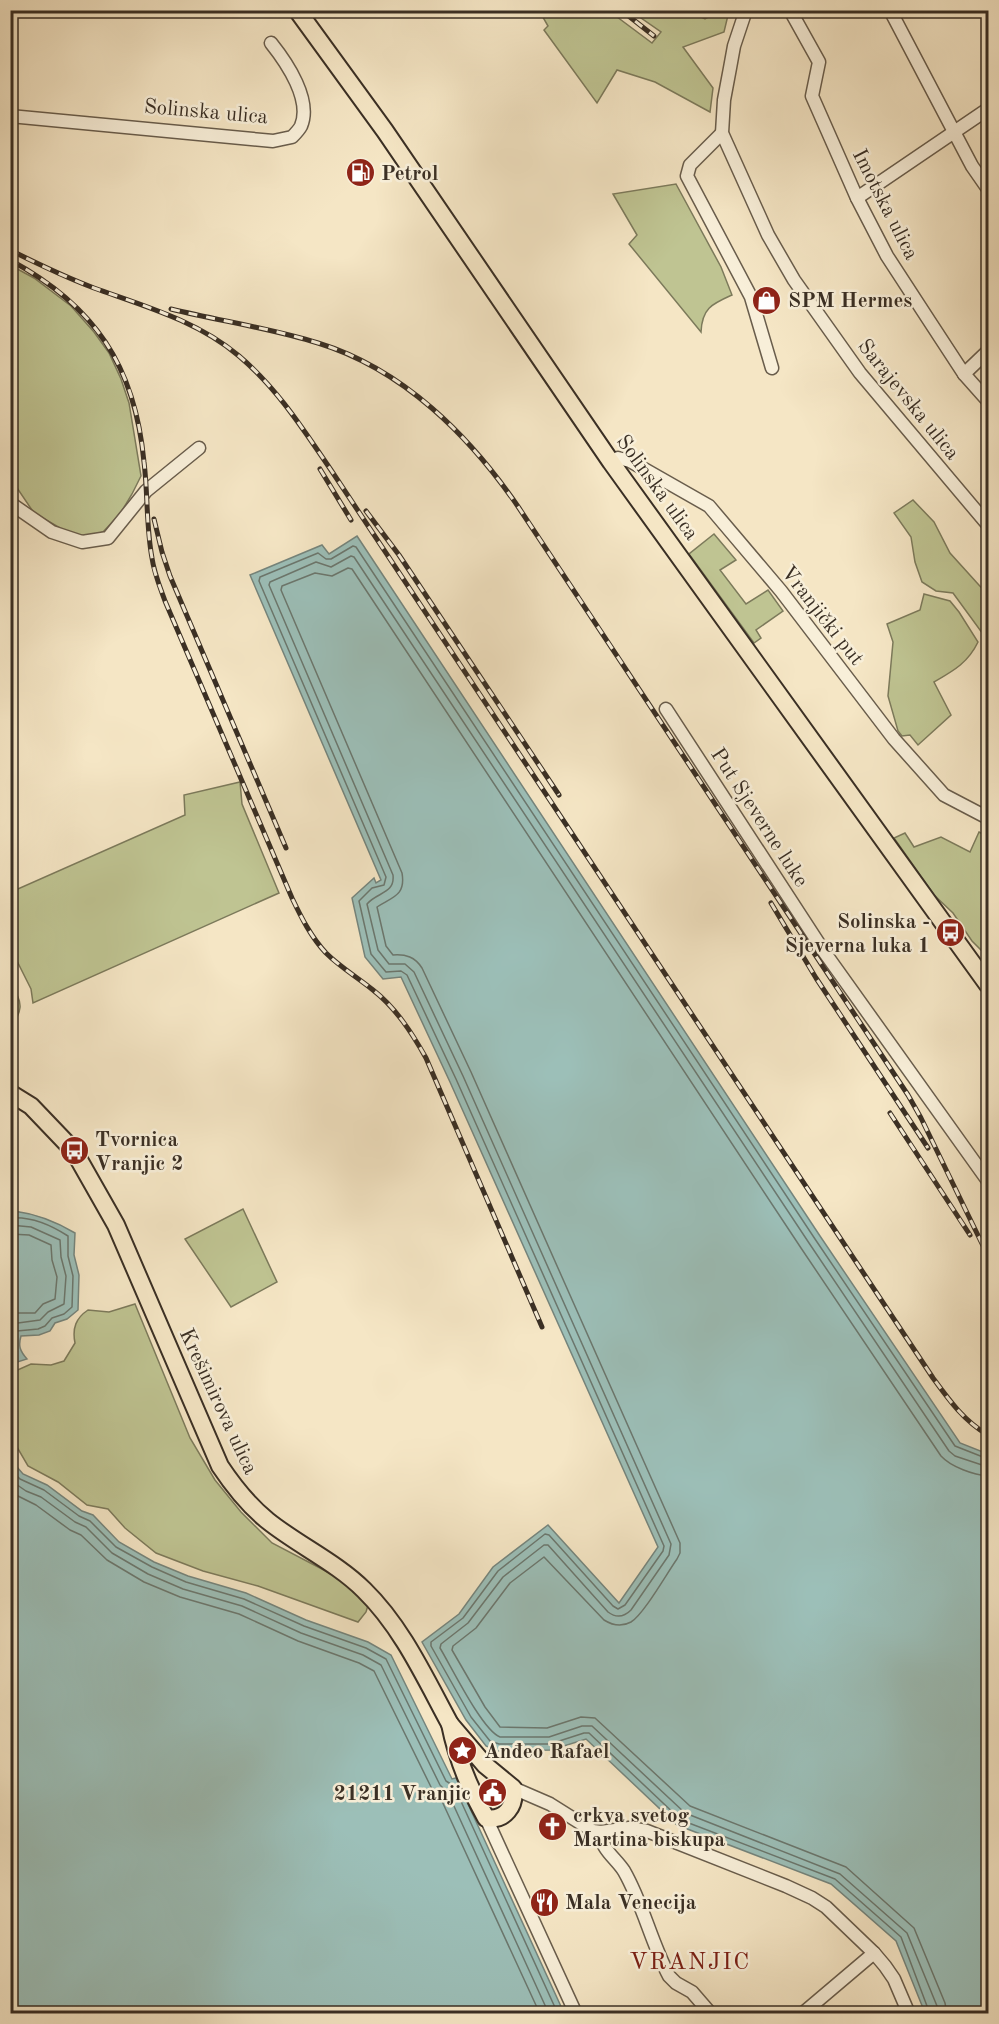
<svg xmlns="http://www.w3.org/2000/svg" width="999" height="2024" font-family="'Old Standard TT',serif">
  <rect width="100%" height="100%" fill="#f5e6c5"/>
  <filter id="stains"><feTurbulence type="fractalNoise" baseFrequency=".00333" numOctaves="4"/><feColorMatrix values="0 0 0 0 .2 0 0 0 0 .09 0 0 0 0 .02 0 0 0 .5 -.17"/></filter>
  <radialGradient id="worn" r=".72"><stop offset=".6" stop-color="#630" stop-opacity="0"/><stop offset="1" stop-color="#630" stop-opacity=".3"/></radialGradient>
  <!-- green -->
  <g fill="#bfc492" stroke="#7c7a5b" stroke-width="1.5">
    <path d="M 542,10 L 609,11 L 652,43 L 661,32 L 631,11 L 689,11 L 705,19 L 719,11 L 729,11 L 724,32 L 683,47 L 713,88 L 710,112 L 655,82 L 617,70 L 597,103 L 544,30 L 548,26 L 541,14 Z"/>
    <path d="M 676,184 L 721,267 L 732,295 C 712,304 702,308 701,332 L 629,244 L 637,235 L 613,194 Z"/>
    <path d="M 10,265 L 34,278 L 71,306 L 94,332 L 109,353 L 121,379 L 129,403 L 141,476 L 132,494 L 120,514 L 103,532 L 85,537 L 67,532 L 34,513 L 11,479 Z"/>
    <path d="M 913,500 L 934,522 L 950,553 L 988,595 L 988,641 L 953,593 L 936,591 L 922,582 L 915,562 L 911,537 L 894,513 Z"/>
    <path d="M 714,534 L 736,560 L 720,570 L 746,604 L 768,590 L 783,611 L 756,630 L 761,638 L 754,643 L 689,554 Z"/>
    <path d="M 924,594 L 950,601 L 959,612 L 978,642 C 968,663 953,671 934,682 L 951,715 L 918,745 L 910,735 L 902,736 L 898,731 L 888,696 L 893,642 L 887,624 L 920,610 Z"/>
    <path d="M 240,782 L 242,804 L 279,893 L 33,1003 L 31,989 L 11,949 L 11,892 L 185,815 L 184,795 Z"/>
    <path d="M 979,832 L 988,837 L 988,866 L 986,870 L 988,872 L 988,955 L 986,955 L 972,941 L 953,913 L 934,895 L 894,838 L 905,833 L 914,847 L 941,837 L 970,852 Z"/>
    <path d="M 11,986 C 25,1003 21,1012 11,1029 Z"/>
    <path d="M 243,1209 L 277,1282 L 231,1307 L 185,1239 Z"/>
    <path d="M 135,1304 L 190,1438 L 215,1480 L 241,1512 L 272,1543 L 339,1578 L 369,1602 L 366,1612 L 358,1622 L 258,1586 L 203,1571 L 156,1553 L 125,1528 L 108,1509 L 87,1505 L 58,1482 L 28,1466 L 14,1442 L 10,1410 L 11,1383 L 13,1372 L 31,1364 L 51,1365 L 64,1361 L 75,1343 C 72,1328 76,1318 88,1310 L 109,1312 Z"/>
  </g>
  <!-- water -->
  <g fill="#9cbfb8" stroke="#75857d" stroke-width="1.5">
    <path d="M 357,536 L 820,1236 L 960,1443 L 988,1454 L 988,2013 L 925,2013 L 896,1941 L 831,1884 L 677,1825 L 586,1739 L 551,1750 L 497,1751 L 486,1746 L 466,1720 L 422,1642 L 459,1614 L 493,1567 L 548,1525 L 619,1603 L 658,1547 L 450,1082 L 401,977 L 383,979 L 365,957 L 352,898 L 374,878 L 376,883 L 381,880 L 250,575 L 322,545 L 329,554 Z"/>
    <path d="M 14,1211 C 37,1214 55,1221 75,1233 L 74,1255 L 79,1275 L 78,1310 L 67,1319 L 55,1323 L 50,1331 L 39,1335 L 21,1336 C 18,1346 20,1351 27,1359 L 11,1364 L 10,1212 Z"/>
    <path d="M 11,1460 L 23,1474 L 47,1485 L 82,1511 L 93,1515 L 119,1542 L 154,1562 L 188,1576 L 246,1593 L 306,1620 L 368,1642 L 391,1655 L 452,1779 L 456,1778 L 564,2013 L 11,2013 Z"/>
  </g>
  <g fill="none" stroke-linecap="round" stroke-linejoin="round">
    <!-- shore -->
    <g stroke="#6b776e" stroke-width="1.5">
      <path d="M 10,1218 C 31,1216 51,1225 68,1236 L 68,1256 L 73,1276 L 72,1307 L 64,1314 L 52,1318 L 45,1326 L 38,1329 L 17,1331 L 13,1344 L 15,1355 L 10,1358"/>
      <path d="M 10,1225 L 31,1227 L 60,1240 L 61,1257 L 66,1276 L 64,1304 L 48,1312 L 40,1320 L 18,1323 L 10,1327"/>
      <path d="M 10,1234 L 29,1235 L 51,1245 L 52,1260 L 57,1277 L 55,1299 L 43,1304 L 35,1313 L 18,1313 L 10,1316"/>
      <path d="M 10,1469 L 20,1479 L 44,1490 L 79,1516 L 90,1521 L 116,1547 L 152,1567 L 186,1582 L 244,1599 L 304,1626 L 366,1648 L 386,1659 L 446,1781 L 454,1786 L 558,2014"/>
      <path d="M 10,1480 L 26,1491 L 41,1497 L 75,1522 L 86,1527 L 112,1553 L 148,1574 L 183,1589 L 242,1606 L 301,1633 L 363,1655 L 381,1665 L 440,1785 L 448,1793 L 549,2014"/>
      <path d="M 10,1492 L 36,1505 L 70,1530 L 81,1535 L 107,1560 L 144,1582 L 180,1597 L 239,1614 L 298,1641 L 359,1663 L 374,1671 L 432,1789 L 441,1799 L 540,2014"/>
      <path d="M 930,2014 L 901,1937 L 835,1879 L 681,1820 L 589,1733 L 584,1733 L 550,1744 L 499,1744 L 490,1741 L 471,1717 L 431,1646 L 431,1642 L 463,1618 L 498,1571 L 545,1534 L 549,1535 L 613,1606 L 618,1609 L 625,1605 L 663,1551 L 664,1546 L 456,1079 L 407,975 L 401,971 L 386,972 L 371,954 L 359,901 L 372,888 L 384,885 L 386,877 L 259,581 L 260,577 L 318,553 L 326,559 L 331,559 L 353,546 L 356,547 L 815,1239 L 955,1446 L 988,1459"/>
      <path d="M 938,2014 L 937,2006 L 907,1933 L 840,1874 L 685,1813 L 592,1726 L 582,1726 L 549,1737 L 500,1737 C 482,1730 451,1666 440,1648 L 441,1644 L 468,1623 L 503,1577 L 544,1545 L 548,1545 L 608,1612 C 616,1618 624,1617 631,1610 L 669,1555 L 671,1544 L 463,1076 L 414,972 L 405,964 L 389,964 L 378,950 L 367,904 C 377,892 395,894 393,875 L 269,585 L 270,582 L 316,562 L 331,567 L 351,556 L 354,557 L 809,1243 L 949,1451 L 955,1456 L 988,1467"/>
      <path d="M 947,2014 L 945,2003 L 914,1928 L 846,1867 L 690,1806 L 595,1718 L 581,1717 L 547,1728 L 500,1727 L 485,1707 L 452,1650 L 453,1646 L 476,1628 L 510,1583 L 544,1557 L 604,1620 C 612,1625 622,1627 631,1622 C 644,1614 667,1573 677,1559 L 680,1553 L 680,1543 L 471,1072 L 422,968 C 415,957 406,954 393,955 L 386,946 L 377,907 C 392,897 406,896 402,873 L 281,590 L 282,586 L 315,573 L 332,576 L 348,568 L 352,569 L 801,1248 L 941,1456 C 951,1467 974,1475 988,1476"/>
    </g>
    <defs>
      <g id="minor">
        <path d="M 746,10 L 734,46 L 730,68 L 724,100 L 722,133 L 768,235 L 794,280 L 860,373 L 988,525"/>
        <path d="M 790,10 L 819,62 L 812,96 L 857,198 L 887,256 L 930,322 L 964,374 L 988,401"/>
        <path d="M 890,10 L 972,166 L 988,189"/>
        <path d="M 10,116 L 273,141 L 292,137 C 295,134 299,130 301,126 C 312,100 287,63 271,43"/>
        <path d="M 722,133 L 690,165 L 687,176 L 751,297 L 772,368"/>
        <path d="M 857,198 L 988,109"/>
        <path d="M 964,374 L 988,351"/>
        <path d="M 611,462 L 618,458 L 630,461 L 709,506 L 781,591 L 894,739 L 944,795 L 988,818"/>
        <path d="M 10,503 L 52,532 L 82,542 L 108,538 L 146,491 L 199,448"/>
        <path d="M 666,709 L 825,953 L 988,1181"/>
        <path d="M 513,1788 L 550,1804 L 593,1831 L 601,1832 L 629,1828 L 647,1831 L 786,1886 L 812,1898 L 826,1907 L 874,1953 L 885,1966 L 894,1979 L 909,2014"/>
        <path d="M 486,1818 L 576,2014"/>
        <path d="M 601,1832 C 600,1849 616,1858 624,1871 C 643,1904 651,1942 669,1976 L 676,1983 L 692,1992 L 711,2014"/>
        <path d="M 802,2014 L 874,1953"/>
      </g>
      <g id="major">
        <path d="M 297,10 L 385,131 L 611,462 L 988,985"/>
        <path d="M 10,1093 L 31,1106 L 74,1151 L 116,1225 L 220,1466 C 234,1487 248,1505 268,1521 C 298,1545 337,1563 364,1590 C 402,1627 425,1678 450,1724"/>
        <path d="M 450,1724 L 485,1765 L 513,1788 C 516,1806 505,1821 486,1818 C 469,1788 457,1759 450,1724 Z"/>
      </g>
    </defs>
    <!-- minor casing -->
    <use href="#minor" stroke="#695d4c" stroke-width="15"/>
    <!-- major casing -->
    <use href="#major" stroke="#3a2f24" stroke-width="20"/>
    <!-- minor -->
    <use href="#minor" stroke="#f8efd9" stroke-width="12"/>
    <!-- major -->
    <use href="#major" stroke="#f5e6c5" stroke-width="16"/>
    <defs>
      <g id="rail">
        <path d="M 621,10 L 654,36"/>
        <path d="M 10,250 C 38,264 65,277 94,288 C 144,306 198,321 239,356 C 277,388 303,429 331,470 L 933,1378 C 949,1400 964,1421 988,1435"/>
        <path d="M 10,260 C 95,306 135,366 144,462 C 148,494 146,526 152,558 C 154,573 160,587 165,601 L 292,898 C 301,917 311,937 326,953 C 340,967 357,977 373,990 C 396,1008 412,1033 426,1058 L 542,1327"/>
        <path d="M 171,309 C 220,321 270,328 318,343 C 403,369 470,436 519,508 L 908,1095 L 921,1118 L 988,1256"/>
        <path d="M 320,469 L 351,520"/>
        <path d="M 366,511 L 399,555 L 559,795"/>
        <path d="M 154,519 L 162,552 L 170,576 L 286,848"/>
        <path d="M 771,903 L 816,978 L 928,1148"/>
        <path d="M 890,1113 L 970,1235"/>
      </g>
    </defs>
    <!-- rail casing -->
    <use href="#rail" stroke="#3a2f24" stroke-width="5"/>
    <!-- rail -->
    <use href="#rail" stroke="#f8efd9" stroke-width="3" stroke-dasharray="9" stroke-linecap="butt"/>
  </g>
  <!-- icons -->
  <defs>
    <symbol id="fuel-disc" viewBox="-11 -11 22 22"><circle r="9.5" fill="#8f2418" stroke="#f8efd9"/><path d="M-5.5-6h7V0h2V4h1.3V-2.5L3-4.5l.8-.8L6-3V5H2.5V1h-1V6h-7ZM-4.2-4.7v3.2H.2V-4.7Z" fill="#fff"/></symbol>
    <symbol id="shop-disc" viewBox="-11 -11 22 22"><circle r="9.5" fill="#8f2418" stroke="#f8efd9"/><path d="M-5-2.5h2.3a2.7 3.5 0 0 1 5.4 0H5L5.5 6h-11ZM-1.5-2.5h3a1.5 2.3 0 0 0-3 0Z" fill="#fff"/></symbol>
    <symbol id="bus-disc" viewBox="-11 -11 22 22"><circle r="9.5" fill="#8f2418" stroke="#f8efd9"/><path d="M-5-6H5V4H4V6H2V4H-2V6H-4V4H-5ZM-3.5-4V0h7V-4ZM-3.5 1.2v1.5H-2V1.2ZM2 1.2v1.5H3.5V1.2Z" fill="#fff"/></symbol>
    <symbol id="sight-disc" viewBox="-11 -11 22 22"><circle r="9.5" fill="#8f2418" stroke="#f8efd9"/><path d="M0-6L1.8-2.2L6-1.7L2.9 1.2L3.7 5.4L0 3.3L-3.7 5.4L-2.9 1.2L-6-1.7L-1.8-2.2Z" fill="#fff"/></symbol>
    <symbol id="civic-disc" viewBox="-11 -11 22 22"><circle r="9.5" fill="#8f2418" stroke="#f8efd9"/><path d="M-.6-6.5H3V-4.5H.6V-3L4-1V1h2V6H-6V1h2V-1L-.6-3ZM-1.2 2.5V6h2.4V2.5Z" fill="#fff"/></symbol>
    <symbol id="church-disc" viewBox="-11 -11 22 22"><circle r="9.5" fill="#8f2418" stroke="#f8efd9"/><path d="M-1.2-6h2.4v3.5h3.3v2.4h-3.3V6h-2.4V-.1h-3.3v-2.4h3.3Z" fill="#fff"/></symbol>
    <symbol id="restaurant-disc" viewBox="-11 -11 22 22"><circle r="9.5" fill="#8f2418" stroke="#f8efd9"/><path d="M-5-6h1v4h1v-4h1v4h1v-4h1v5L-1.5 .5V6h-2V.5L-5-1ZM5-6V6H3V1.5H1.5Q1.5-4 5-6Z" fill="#fff"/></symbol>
  </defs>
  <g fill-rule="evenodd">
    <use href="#fuel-disc" x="344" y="156" width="33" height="33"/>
    <use href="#shop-disc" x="750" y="284" width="33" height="33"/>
    <use href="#bus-disc" x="934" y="916" width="33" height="33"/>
    <use href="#bus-disc" x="58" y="1134" width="33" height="33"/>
    <use href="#sight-disc" x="446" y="1734" width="33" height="33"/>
    <use href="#civic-disc" x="476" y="1776" width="33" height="33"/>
    <use href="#church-disc" x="536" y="1810" width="33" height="33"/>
    <use href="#restaurant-disc" x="528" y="1886" width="33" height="33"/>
  </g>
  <g text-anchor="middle" stroke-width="5" stroke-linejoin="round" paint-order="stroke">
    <!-- street labels -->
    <g font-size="21" fill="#3a2f24" stroke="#f8efd9">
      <text transform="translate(206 111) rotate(5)" y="7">Solinska ulica</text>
      <text transform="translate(886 204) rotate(63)" y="7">Imotska ulica</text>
      <text transform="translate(909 399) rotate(51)" y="7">Sarajevska ulica</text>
      <text transform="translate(658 487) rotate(54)" y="7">Solinska ulica</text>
      <text transform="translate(823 615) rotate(52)" y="7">Vranjički put</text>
      <text transform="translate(760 817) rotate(57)" y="7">Put Sjeverne luke</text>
      <text transform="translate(219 1401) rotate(65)" y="7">Krešimirova ulica</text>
    </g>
    <!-- poi labels -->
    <g font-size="21" font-weight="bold" fill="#3a2f24" stroke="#f8efd9" text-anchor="start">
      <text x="381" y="180">Petrol</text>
      <text x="788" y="307">SPM Hermes</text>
      <text x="930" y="928" text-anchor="end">Solinska -<tspan x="930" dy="24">Sjeverna luka 1</tspan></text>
      <text x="95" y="1146">Tvornica<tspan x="95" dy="24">Vranjic 2</tspan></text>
      <text x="484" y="1758">Anđeo Rafael</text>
      <text x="471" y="1800" text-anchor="end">21211 Vranjic</text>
      <text x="573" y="1822">crkva svetog<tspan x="573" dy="24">Martina biskupa</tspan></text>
      <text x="565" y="1909">Mala Venecija</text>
    </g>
    <!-- quarter labels -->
    <g font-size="24" letter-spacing="1.5" fill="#7a1f14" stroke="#f8efd9">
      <text x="690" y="1969">VRANJIC</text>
    </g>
  </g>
  <!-- margin -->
  <rect width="999" height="2024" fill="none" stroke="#f5e6c5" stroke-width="36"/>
  <rect x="12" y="12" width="975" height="2000" fill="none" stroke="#3a2f24" stroke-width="3"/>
  <rect x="18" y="18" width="963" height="1988" fill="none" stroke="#3a2f24" stroke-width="1.5"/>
  <rect width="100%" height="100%" filter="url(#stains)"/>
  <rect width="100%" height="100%" fill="url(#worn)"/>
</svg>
